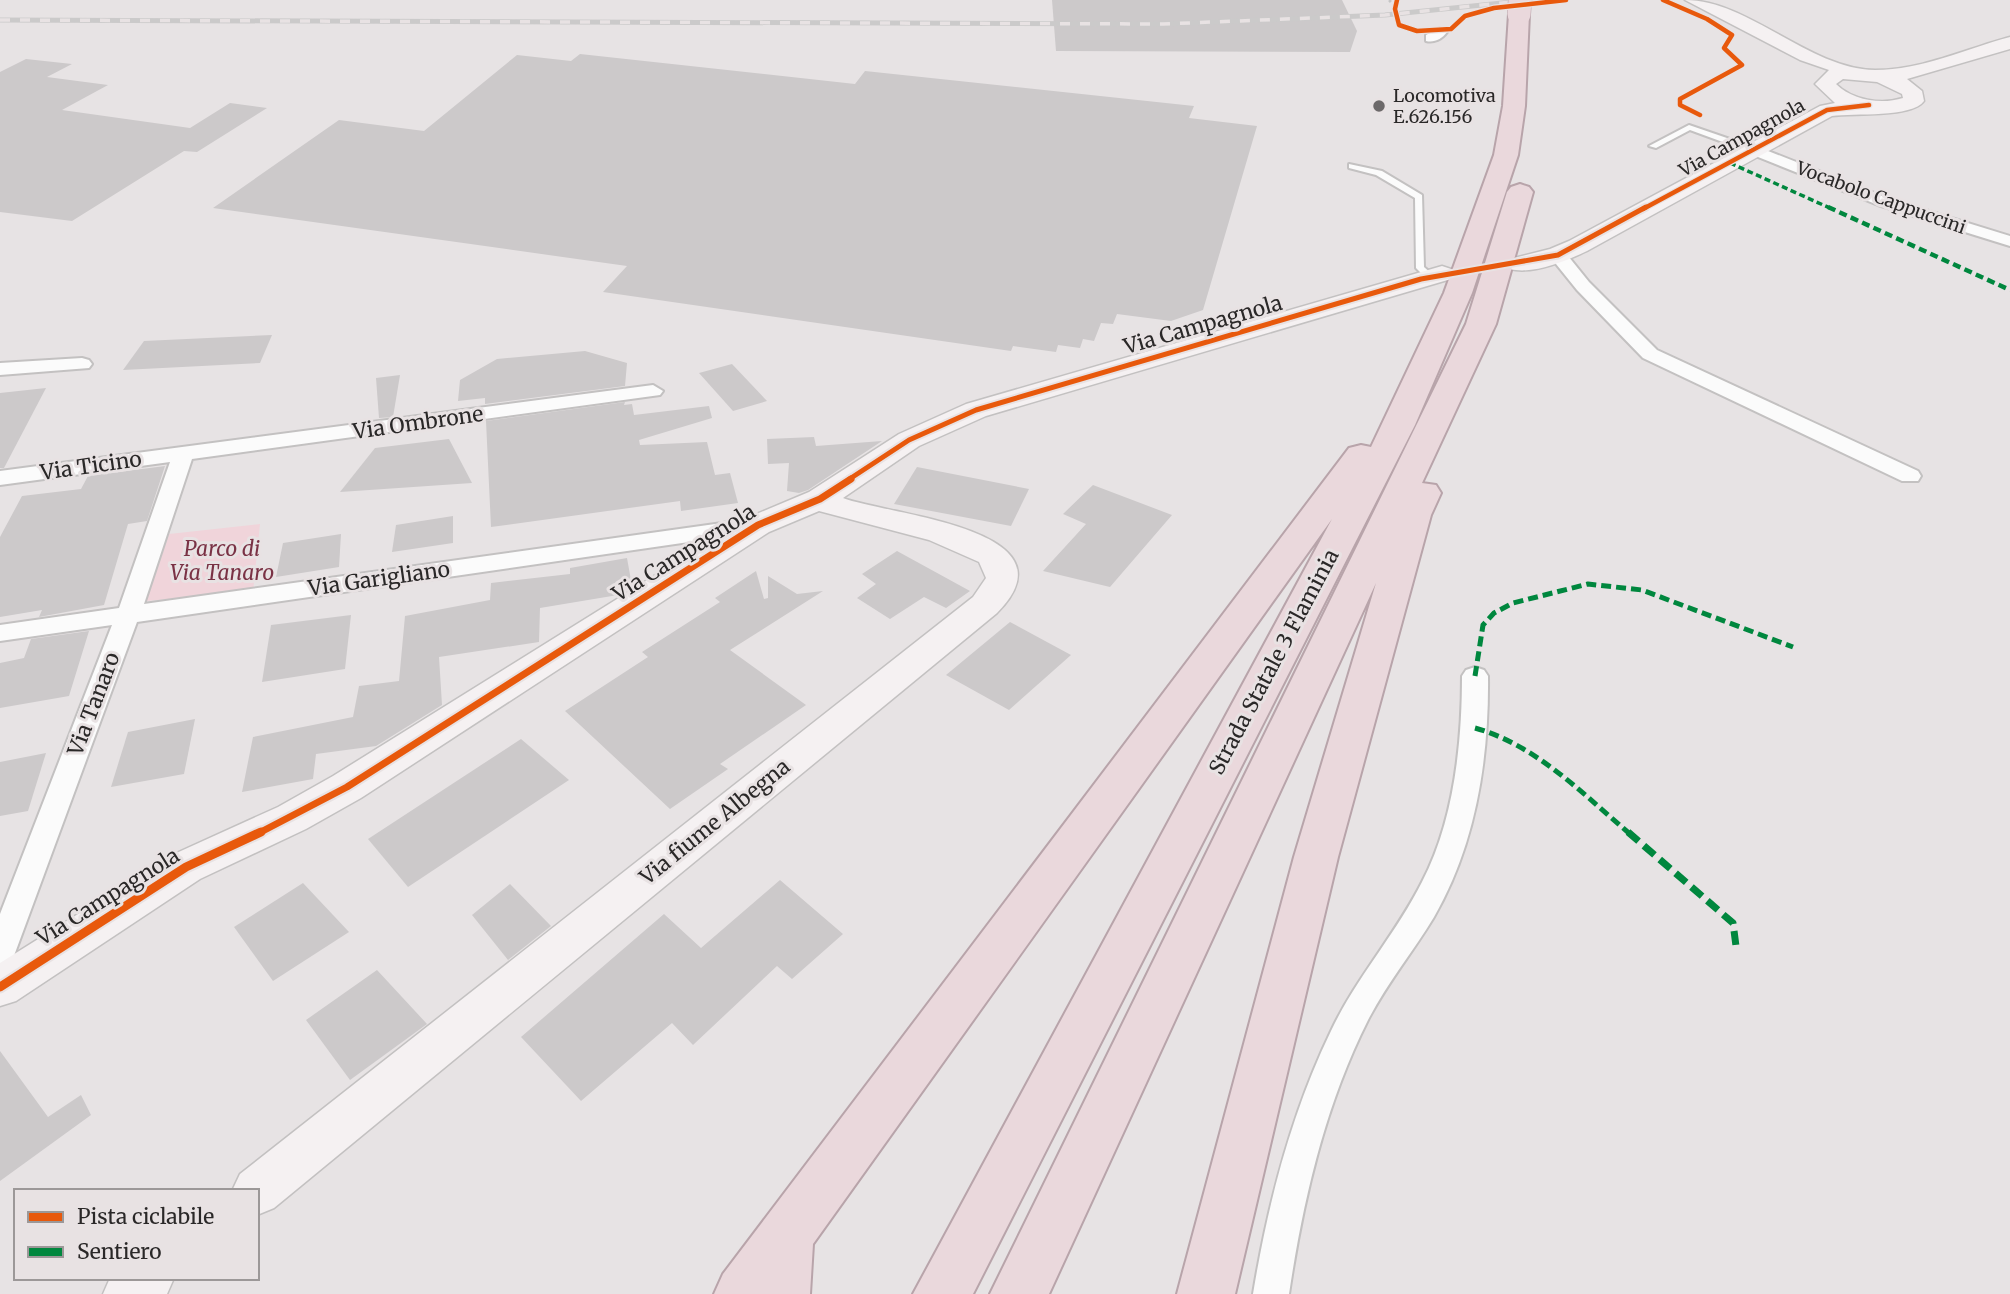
<svg xmlns="http://www.w3.org/2000/svg" width="2010" height="1294" font-family="Merriweather,serif">
  <rect width="100%" height="100%" fill="#e7e3e4"/>
  <!-- green -->
  <path fill="#f0d4da" d="M 260,524 L 253,592 L 146,601 L 169,534 Z"/>
  <!-- building -->
  <g fill="#ccc9ca">
    <path d="M 1052,0 L 1342,0 L 1357,31 L 1350,52 L 1056,51 Z"/>
    <path d="M 580,54 L 855,84 L 865,71 L 1194,106 L 1189,118 L 1257,126 L 1203,310 L 1171,321 L 1117,314 L 1113,324 L 1101,323 L 1094,341 L 1083,339 L 1080,348 L 1058,345 L 1056,352 L 1013,346 L 1011,351 L 603,292 L 627,266 L 213,208 L 339,120 L 424,131 L 517,55 L 571,61 Z"/>
    <path d="M 26,59 L 72,64 L 47,77 L 108,85 L 62,110 L 190,128 L 230,103 L 267,108 L 197,152 L 184,151 L 72,221 L 0,212 L 0,72 Z"/>
    <path d="M 272,335 L 260,363 L 123,370 L 144,341 Z"/>
    <path d="M 585,351 L 627,363 L 625,386 L 485,404 L 485,398 L 458,401 L 460,380 L 497,359 Z"/>
    <path d="M 732,364 L 767,401 L 733,411 L 699,373 Z"/>
    <path d="M 400,375 L 393,417 L 379,418 L 376,378 Z"/>
    <path d="M 46,388 L 4,468 L 0,468 L 0,393 Z"/>
    <path d="M 625,402 L 624,405 L 632,404 L 634,415 L 709,406 L 712,418 L 639,440 L 640,445 L 707,442 L 715,475 L 730,473 L 738,503 L 681,511 L 680,501 L 491,527 L 486,421 Z"/>
    <path d="M 814,437 L 816,446 L 882,441 L 808,490 L 799,493 L 787,491 L 789,463 L 768,464 L 767,439 Z"/>
    <path d="M 449,439 L 472,483 L 340,492 L 375,448 Z"/>
    <path d="M 165,466 L 147,521 L 128,524 L 104,605 L 39,617 L 42,610 L 0,617 L 0,537 L 22,496 L 81,489 L 88,476 Z"/>
    <path d="M 917,467 L 1029,489 L 1011,526 L 894,504 Z"/>
    <path d="M 1093,485 L 1172,515 L 1110,587 L 1043,571 L 1086,524 L 1063,514 Z"/>
    <path d="M 453,516 L 453,543 L 392,552 L 396,525 Z"/>
    <path d="M 341,534 L 339,567 L 276,577 L 283,543 Z"/>
    <path d="M 897,551 L 970,591 L 946,608 L 924,597 L 890,619 L 857,598 L 876,584 L 862,574 Z"/>
    <path d="M 627,558 L 632,586 L 618,595 L 540,608 L 539,642 L 439,657 L 442,705 L 376,746 L 316,754 L 313,779 L 242,792 L 253,737 L 353,717 L 359,686 L 399,681 L 405,616 L 490,600 L 491,583 L 570,574 L 570,568 Z"/>
    <path d="M 756,571 L 764,599 L 768,598 L 768,576 L 797,594 L 823,591 L 730,650 L 806,705 L 720,764 L 728,769 L 670,809 L 565,711 L 648,657 L 642,652 L 720,602 L 715,598 Z"/>
    <path d="M 351,615 L 345,669 L 262,682 L 271,625 Z"/>
    <path d="M 1010,622 L 1071,655 L 1009,710 L 946,675 Z"/>
    <path d="M 89,631 L 69,696 L 0,708 L 0,663 L 24,658 L 31,639 Z"/>
    <path d="M 195,719 L 184,774 L 111,787 L 128,732 Z"/>
    <path d="M 521,739 L 569,780 L 408,887 L 368,839 Z"/>
    <path d="M 46,753 L 28,811 L 0,816 L 0,762 Z"/>
    <path d="M 780,880 L 843,934 L 792,979 L 777,966 L 693,1045 L 672,1023 L 581,1101 L 521,1037 L 664,914 L 701,948 Z"/>
    <path d="M 303,883 L 349,932 L 273,981 L 234,927 Z"/>
    <path d="M 510,884 L 551,926 L 508,960 L 472,915 Z"/>
    <path d="M 377,970 L 427,1024 L 350,1080 L 306,1020 Z"/>
    <path d="M 0,1051 L 48,1117 L 81,1095 L 91,1115 L 0,1181 Z"/>
  </g>
  <g fill="none" stroke-linecap="round" stroke-linejoin="round">
    <defs>
      <g id="lane">
        <path d="M 1689,125 L 1756,148 L 1757,150 L 1750,152 L 1690,130 L 1656,148 L 1649,146 Z"/>
        <path d="M 1349,164 L 1382,171 L 1422,195 L 1424,267 L 1433,275 L 1433,279 L 1427,279 L 1416,268 L 1415,198 L 1376,175 L 1349,168 Z"/>
      </g>
      <g id="street">
        <path d="M 1440,28 L 1447,32 C 1442,39 1434,43 1426,41 L 1426,35 Z"/>
        <path d="M 1753,145 L 1890,199 L 2010,236 L 2010,246 L 1878,205 L 1748,153 L 1748,147 Z"/>
        <path d="M 1558,250 L 1564,251 L 1589,282 L 1657,350 L 1918,471 L 1921,476 L 1918,481 L 1902,481 L 1643,358 L 1577,290 L 1552,259 L 1549,255 L 1552,251 Z"/>
        <path d="M 82,358 L 89,360 L 92,364 L 89,368 L 0,375 L 0,363 Z"/>
        <path d="M 653,385 L 663,391 L 660,395 L 192,459 L 144,604 L 758,518 L 766,520 L 769,525 L 766,530 L 758,532 L 137,622 L 15,953 L 11,962 L 0,966 L 0,914 L 112,625 L 0,641 L 0,625 L 119,608 L 170,462 L 0,485 L 0,471 Z"/>
        <path d="M 1475,667 L 1484,670 L 1488,676 C 1489,759 1476,844 1434,917 C 1413,952 1387,983 1368,1020 C 1325,1105 1303,1200 1289,1294 L 1253,1294 C 1268,1203 1291,1114 1331,1031 C 1356,978 1396,934 1422,882 C 1454,821 1462,744 1462,676 L 1466,670 Z"/>
      </g>
      <g id="secondary">
        <path d="M 1685,0 C 1749,0 1809,69 1875,70 C 1922,70 1965,49 2010,37 L 2010,49 L 1907,79 L 1922,91 L 1924,101 C 1912,118 1854,113 1832,116 L 1587,251 C 1566,261 1533,275 1510,269 L 1507,264 L 1510,259 L 1550,249 L 1569,241 L 1820,106 L 1835,103 L 1815,84 L 1829,70 L 1800,60 ZM 1843,79 L 1877,82 L 1902,94 L 1903,98 C 1881,105 1852,100 1836,84 Z"/>
        <path d="M 1442,266 L 1451,269 L 1455,274 L 1451,279 L 986,416 L 919,446 L 843,498 C 887,515 1081,528 997,613 L 274,1208 L 257,1215 L 257,1191 L 232,1191 L 240,1174 L 973,597 L 986,578 L 979,562 L 929,540 L 819,511 L 769,532 L 361,798 L 306,829 L 200,879 L 16,1001 L 0,1006 L 0,963 L 172,855 L 278,807 L 333,776 L 747,518 L 809,492 L 899,434 L 966,404 Z"/>
        <path d="M 110,1278 L 174,1278 L 167,1294 L 103,1294 Z"/>
      </g>
      <g id="highway">
        <path d="M 1519,8 L 1529,14 L 1525,106 L 1518,155 L 1472,293 L 1415,425 L 973,1294 L 913,1294 L 1332,519 L 813,1244 L 810,1294 L 714,1294 L 723,1274 L 1349,448 L 1361,445 L 1371,447 L 1444,293 L 1494,155 L 1503,106 L 1509,14 Z"/>
        <path d="M 1520,184 L 1529,187 L 1533,192 L 1496,324 L 1422,483 L 1436,485 L 1441,493 L 1431,515 L 1338,857 L 1235,1294 L 1177,1294 L 1294,857 L 1376,583 L 1049,1294 L 990,1294 L 1466,324 L 1507,192 L 1511,187 Z"/>
      </g>
    </defs>
    <!-- lane casing -->
    <use href="#lane" stroke="#c3c1c1" stroke-width="4"/>
    <!-- street casing -->
    <use href="#street" stroke="#c3c1c1" stroke-width="4"/>
    <!-- secondary casing -->
    <use href="#secondary" stroke="#c3c1c1" stroke-width="3"/>
    <!-- highway casing -->
    <use href="#highway" stroke="#b8a4aa" stroke-width="4"/>
    <!-- path -->
    <path stroke="#c4c4c4" stroke-width="2.5" stroke-dasharray="3.5 3.5" stroke-linecap="butt" d="M 1389,2 L 1391,0"/>
    <!-- lane -->
    <use href="#lane" fill="#fbfbfb" fill-rule="evenodd"/>
    <!-- street -->
    <use href="#street" fill="#fbfbfb" fill-rule="evenodd"/>
    <!-- secondary -->
    <use href="#secondary" fill="#f5f1f2" fill-rule="evenodd"/>
    <!-- highway -->
    <use href="#highway" fill="#ead8dc" fill-rule="evenodd"/>
    <defs>
      <path id="rail" d="M 0,20 L 1163,24 L 1385,15 L 1531,0"/>
    </defs>
    <!-- rail casing -->
    <use href="#rail" stroke="#cbcaca" stroke-width="5"/>
    <!-- rail -->
    <use href="#rail" stroke="#e8e2e3" stroke-width="3.5" stroke-dasharray="10" stroke-linecap="butt"/>
    <defs>
      <path id="highway-bridge" d="M 1519,14 L 1520,0"/>
    </defs>
    <!-- highway-bridge casing -->
    <use href="#highway-bridge" stroke="#b8a4aa" stroke-width="24" stroke-linecap="butt"/>
    <!-- highway-bridge -->
    <use href="#highway-bridge" stroke="#ead8dc" stroke-width="23"/>
    <!-- quiet-far3 -->
    <path stroke="#00873e" stroke-width="3.5" stroke-dasharray="6 3.5" stroke-linecap="butt" d="M 1730,163 L 1832,209"/>
    <!-- quiet-far2 -->
    <path stroke="#00873e" stroke-width="4.5" stroke-dasharray="8 4.5" stroke-linecap="butt" d="M 1828,207 L 2010,290"/>
    <!-- quiet-far1 -->
    <g stroke="#00873e" stroke-width="5" stroke-dasharray="10 5" stroke-linecap="butt">
      <path d="M 1475,676 L 1483,625 L 1494,613 L 1513,603 L 1588,584 L 1642,590 L 1793,647"/>
      <path d="M 1475,728 C 1536,745 1583,794 1630,834"/>
    </g>
    <!-- quiet -->
    <path stroke="#00873e" stroke-width="7" stroke-dasharray="14 7" stroke-linecap="butt" d="M 1628,832 L 1733,923 L 1736,946"/>
    <defs>
      <g id="cycleway-far3">
        <path d="M 1397,0 L 1395,9 L 1399,25 L 1417,31 L 1451,29 L 1465,16 L 1494,8 L 1566,0"/>
        <path d="M 1663,0 L 1707,19 L 1732,35 L 1724,48 L 1742,65 L 1680,99 L 1680,105 L 1700,115"/>
        <path d="M 1643,209 L 1827,110 L 1869,105"/>
      </g>
      <path id="cycleway-far2" d="M 848,480 L 909,440 L 976,410 L 1421,279 L 1558,255 L 1646,207"/>
      <path id="cycleway-far1" d="M 257,834 L 347,787 L 758,525 L 820,499 L 851,479"/>
      <path id="cycleway" d="M 0,987 L 186,867 L 261,832"/>
    </defs>
    <!-- cycleway-far3 casing -->
    <use href="#cycleway-far3" stroke="#e8e2e3" stroke-width="7"/>
    <!-- cycleway-far2 casing -->
    <use href="#cycleway-far2" stroke="#e8e2e3" stroke-width="9"/>
    <!-- cycleway-far1 casing -->
    <use href="#cycleway-far1" stroke="#e8e2e3" stroke-width="11"/>
    <!-- cycleway casing -->
    <use href="#cycleway" stroke="#e8e2e3" stroke-width="13"/>
    <!-- cycleway-far3 -->
    <use href="#cycleway-far3" stroke="#e8590c" stroke-width="4.5"/>
    <!-- cycleway-far2 -->
    <use href="#cycleway-far2" stroke="#e8590c" stroke-width="5"/>
    <!-- cycleway-far1 -->
    <use href="#cycleway-far1" stroke="#e8590c" stroke-width="7"/>
    <!-- cycleway -->
    <use href="#cycleway" stroke="#e8590c" stroke-width="9"/>
  </g>
  <!-- markers -->
  <circle fill="#6c696a" stroke="#e8e2e3" stroke-width="2.5" cx="1379" cy="106" r="7"/>
  <g text-anchor="middle" stroke-width="6" stroke-linejoin="round" paint-order="stroke">
    <!-- far-poi labels -->
    <g font-size="18" fill="#2a2828" stroke="#e8e2e3" text-anchor="start">
      <text x="1393" y="102">Locomotiva<tspan x="1393" dy="21">E.626.156</tspan></text>
    </g>
    <!-- far-street labels -->
    <g font-size="18" fill="#2a2828" stroke="#e8e2e3">
      <text transform="translate(1742 138) rotate(-29)" y="6">Via Campagnola</text>
      <text transform="translate(1881 198) rotate(20)" y="6">Vocabolo Cappuccini</text>
    </g>
    <!-- street labels -->
    <g font-size="21" fill="#2a2828" stroke="#e8e2e3">
      <text transform="translate(1203 325) rotate(-16)" y="7">Via Campagnola</text>
      <text transform="translate(418 423) rotate(-8)" y="7">Via Ombrone</text>
      <text transform="translate(91 466) rotate(-8)" y="7">Via Ticino</text>
      <text transform="translate(684 553) rotate(-32)" y="7">Via Campagnola</text>
      <text transform="translate(379 579) rotate(-8)" y="7">Via Garigliano</text>
      <text transform="translate(1274 662) rotate(-62)" y="7">Strada Statale 3 Flaminia</text>
      <text transform="translate(94 704) rotate(-69)" y="7">Via Tanaro</text>
      <text transform="translate(715 822) rotate(-39)" y="7">Via fiume Albegna</text>
      <text transform="translate(108 897) rotate(-32)" y="7">Via Campagnola</text>
    </g>
    <!-- park labels -->
    <g font-size="21" font-style="italic" fill="#7a3245" stroke="#e8e2e3">
      <text x="222" y="556">Parco di<tspan x="222" dy="24">Via Tanaro</tspan></text>
    </g>
  </g>
  <!-- legend -->
  <rect x="14" y="1189" width="245" height="91" fill="#e8e2e3" stroke="#9c9898" stroke-width="2"/>
  <rect x="28" y="1212" width="35" height="10" fill="#e8590c" stroke="#9c9898" stroke-width="2"/>
  <text x="77" y="1224" font-size="21" fill="#2a2828">Pista ciclabile</text>
  <rect x="28" y="1247" width="35" height="10" fill="#00873e" stroke="#9c9898" stroke-width="2"/>
  <text x="77" y="1259" font-size="21" fill="#2a2828">Sentiero</text>
</svg>
